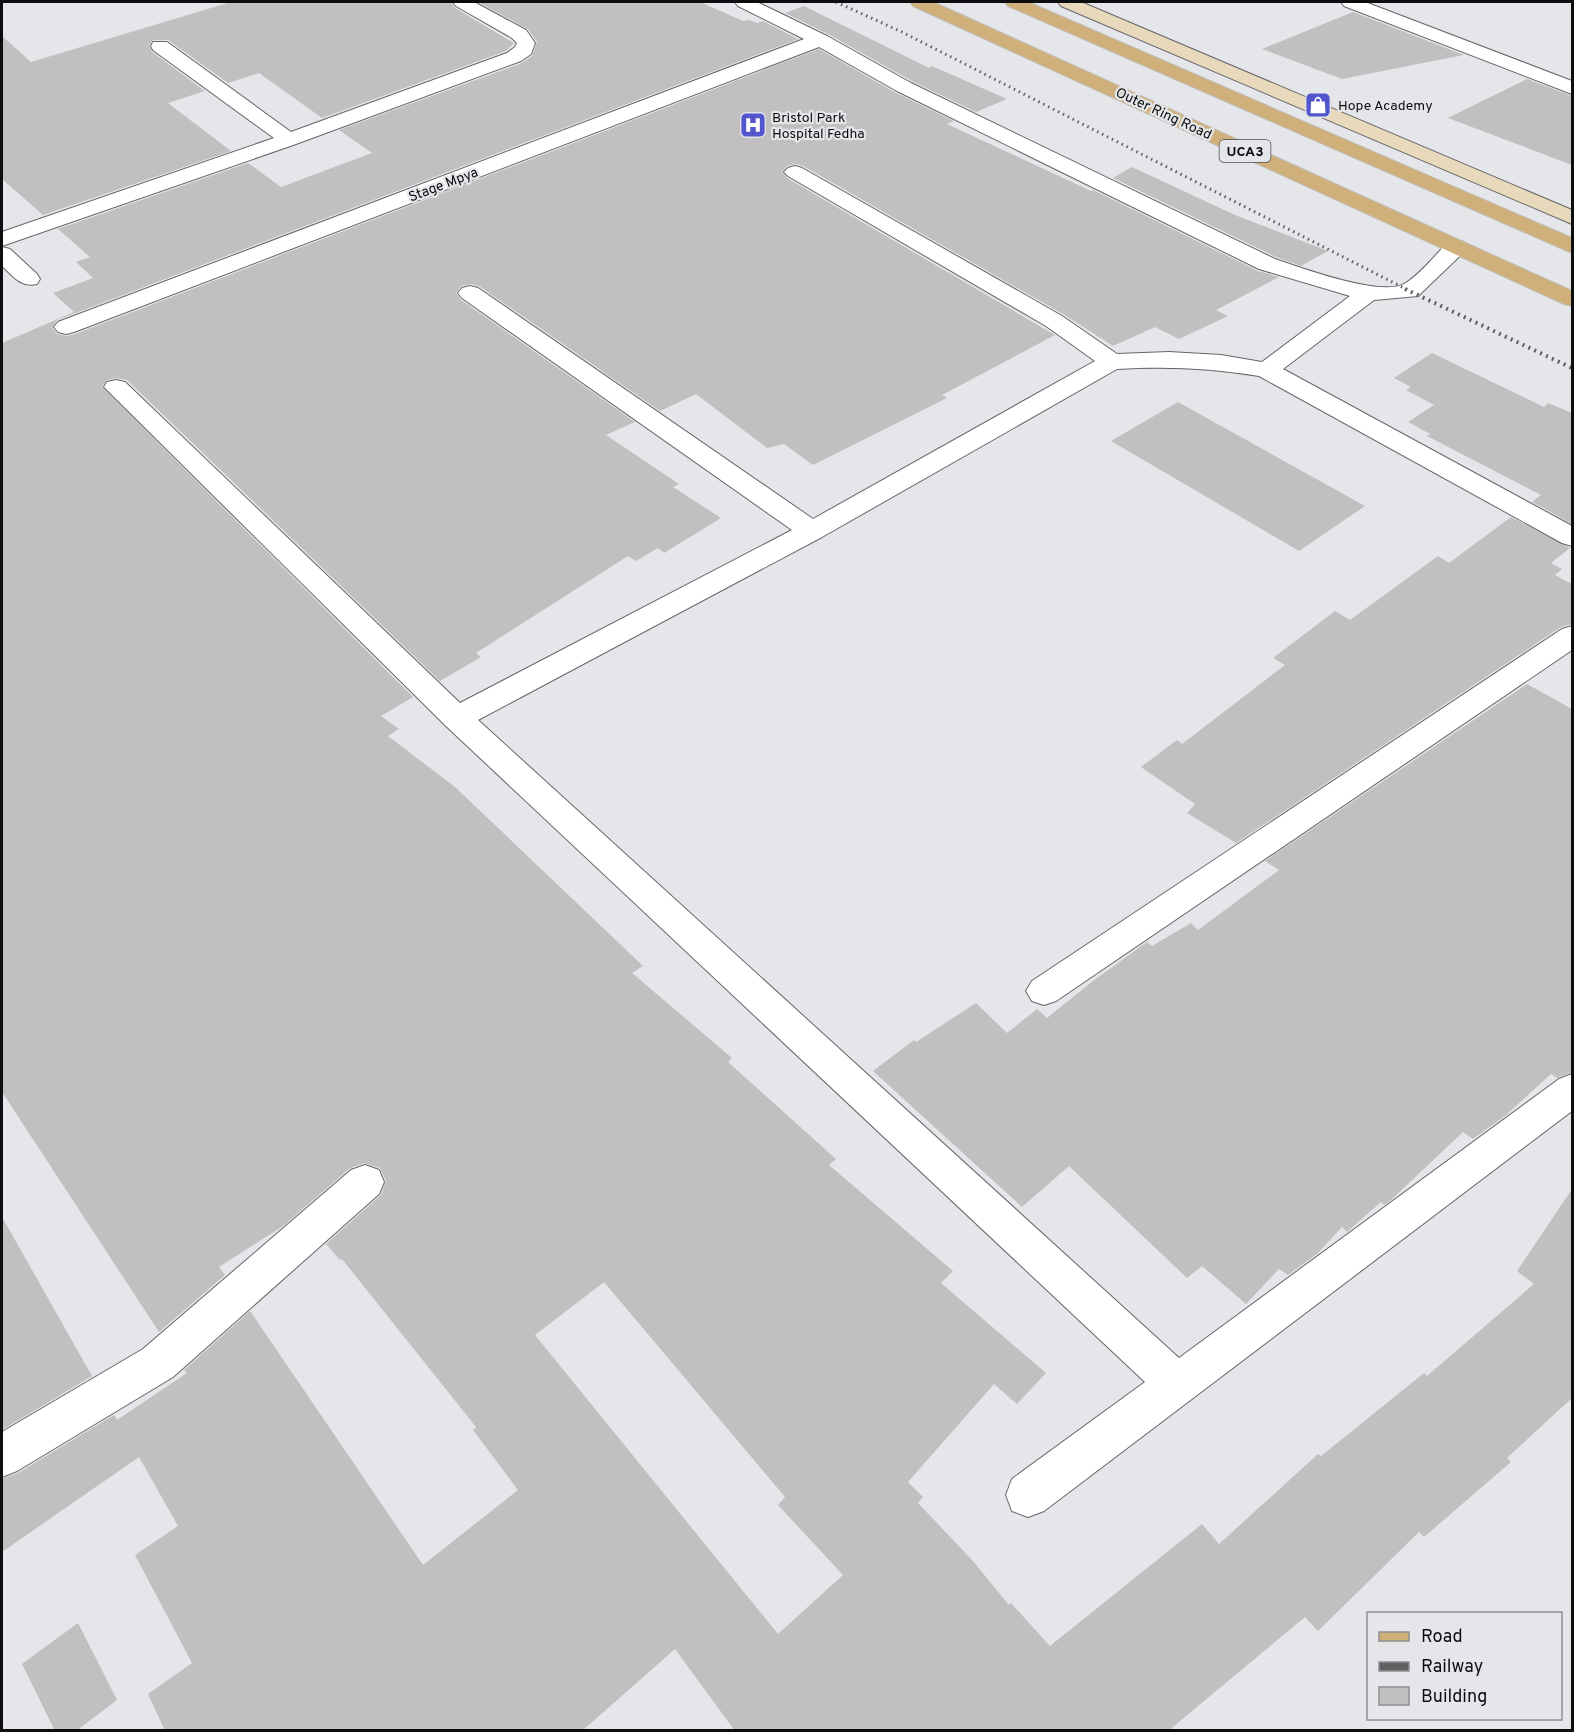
<svg xmlns="http://www.w3.org/2000/svg" width="1574" height="1732" font-family="Overpass,sans-serif">
  <rect width="100%" height="100%" fill="#e4e6e9"/>
  <!-- building -->
  <g fill="#c2bfc1" fill-rule="evenodd">
    <path d="M 231,2 L 451,2 L 455,8 L 514,43 L 506,51 L 322,118 L 259,73 L 228,83 L 168,40 L 153,40 L 149,45 L 152,52 L 205,91 L 168,103 L 231,151 L 43,215 L 2,179 L 2,36 L 31,62 Z"/>
    <path d="M 478,2 L 700,2 L 743,21 L 749,20 L 757,23 L 763,21 L 798,39 L 57,320 L 52,328 L 57,334 L 67,336 L 75,334 L 819,49 L 896,93 L 954,121 L 947,124 L 1091,191 L 1093,190 L 1258,271 L 1279,277 L 1216,310 L 1228,316 L 1179,339 L 1155,327 L 1113,346 L 1063,314 L 803,166 L 796,164 L 787,166 L 782,172 L 787,178 L 1055,335 L 942,395 L 947,398 L 813,465 L 784,444 L 767,448 L 696,394 L 660,411 L 479,286 L 471,284 L 461,286 L 456,293 L 461,300 L 635,422 L 606,435 L 679,484 L 673,487 L 721,518 L 664,553 L 658,548 L 636,561 L 628,556 L 476,653 L 481,657 L 440,681 L 127,380 L 116,378 L 107,380 L 102,387 L 413,697 L 381,716 L 399,729 L 388,736 L 455,787 L 643,966 L 632,973 L 732,1058 L 728,1062 L 836,1159 L 829,1165 L 953,1271 L 941,1283 L 1046,1373 L 1017,1404 L 994,1384 L 908,1482 L 923,1497 L 918,1503 L 972,1560 L 1009,1605 L 1011,1603 L 1050,1646 L 1202,1524 L 1219,1544 L 1318,1454 L 1321,1456 L 1424,1373 L 1427,1376 L 1534,1284 L 1517,1271 L 1572,1189 L 1572,1398 L 1507,1458 L 1511,1462 L 1424,1537 L 1419,1532 L 1318,1631 L 1305,1617 L 1168,1731 L 735,1731 L 675,1649 L 582,1731 L 165,1731 L 148,1694 L 192,1663 L 135,1555 L 178,1526 L 139,1457 L 2,1552 L 2,1479 L 18,1473 L 114,1415 L 117,1420 L 187,1373 L 184,1370 L 250,1311 L 423,1565 L 518,1490 L 473,1430 L 476,1427 L 342,1259 L 340,1260 L 326,1244 L 381,1195 L 386,1181 L 380,1168 L 364,1163 L 350,1168 L 283,1226 L 219,1267 L 225,1275 L 159,1332 L 2,1092 L 2,343 L 74,312 L 53,293 L 93,278 L 76,262 L 90,257 L 58,229 L 248,163 L 281,187 L 372,153 L 339,130 L 522,63 L 532,56 L 537,42 L 528,29 ZM 604,1282 L 785,1497 L 778,1505 L 843,1575 L 778,1634 L 535,1335 Z"/>
    <path d="M 804,6 L 929,68 L 932,66 L 1007,99 L 976,112 L 912,81 L 828,34 L 785,13 Z"/>
    <path d="M 1353,12 L 1464,55 L 1342,79 L 1262,49 Z"/>
    <path d="M 1527,79 L 1572,96 L 1572,165 L 1448,118 Z"/>
    <path d="M 1132,167 L 1235,215 L 1328,251 L 1301,266 L 1276,257 L 1113,178 Z"/>
    <path d="M 1432,353 L 1544,407 L 1548,403 L 1572,413 L 1572,524 L 1532,502 L 1541,495 L 1427,436 L 1430,434 L 1408,422 L 1434,405 L 1406,390 L 1411,387 L 1394,378 Z"/>
    <path d="M 1178,402 L 1365,506 L 1299,551 L 1111,441 Z"/>
    <path d="M 1511,517 L 1570,548 L 1551,563 L 1562,569 L 1555,575 L 1572,584 L 1572,624 L 1561,627 L 1236,843 L 1187,813 L 1195,804 L 1141,767 L 1177,740 L 1182,744 L 1285,665 L 1273,658 L 1335,611 L 1350,620 L 1438,556 L 1449,563 Z"/>
    <path d="M 1527,684 L 1572,709 L 1572,1072 L 1557,1078 L 1551,1074 L 1506,1115 L 1473,1139 L 1463,1132 L 1392,1199 L 1384,1205 L 1381,1202 L 1347,1232 L 1342,1227 L 1317,1254 L 1288,1275 L 1279,1269 L 1246,1304 L 1202,1266 L 1187,1278 L 1069,1166 L 1022,1207 L 873,1071 L 914,1040 L 916,1042 L 976,1003 L 1007,1033 L 1037,1009 L 1047,1018 L 1093,981 L 1147,942 L 1152,946 L 1191,923 L 1198,930 L 1279,870 L 1265,861 Z"/>
    <path d="M 2,1217 L 92,1376 L 2,1430 Z"/>
    <path d="M 78,1623 L 117,1700 L 76,1731 L 55,1731 L 22,1664 Z"/>
  </g>
  <g fill="none" stroke-linecap="round" stroke-linejoin="round">
    <defs>
      <g id="minor">
        <path d="M 453,2 L 474,2 L 526,30 L 535,43 L 531,54 L 521,61 L 296,144 L 2,246 L 2,232 L 274,138 L 153,50 L 151,46 L 153,42 L 167,42 L 291,132 L 507,53 L 515,47 L 517,43 L 512,38 L 456,6 Z"/>
        <path d="M 735,2 L 757,2 L 827,36 L 911,83 L 1275,259 C 1301,268 1381,297 1404,284 C 1419,276 1436,254 1448,242 L 1456,240 L 1464,242 L 1467,247 L 1464,252 L 1418,296 L 1374,300 L 1283,369 L 1572,526 L 1572,546 L 1562,543 L 1259,376 C 1211,368 1166,366 1117,369 L 822,537 L 478,720 L 1179,1358 L 1559,1079 L 1572,1074 L 1572,1111 L 1044,1511 L 1028,1517 L 1012,1511 L 1006,1495 L 1012,1479 L 1145,1382 L 446,726 L 104,387 L 107,382 L 116,380 L 125,382 L 460,703 L 792,530 L 462,298 L 458,293 L 462,288 L 470,286 L 478,288 L 813,519 L 1095,361 L 1046,326 L 788,176 L 784,172 L 788,168 L 795,166 L 802,168 L 1062,316 L 1117,354 L 1169,352 L 1221,355 L 1262,362 L 1350,296 L 1259,269 L 897,91 L 819,47 L 74,332 L 66,334 L 58,332 L 54,327 L 58,322 L 804,39 L 738,6 Z"/>
        <path d="M 1341,2 L 1365,2 L 1572,81 L 1572,94 L 1344,6 Z"/>
        <path d="M 2,247 L 10,249 L 37,274 L 40,279 L 37,284 C 21,288 13,276 2,266 Z"/>
        <path d="M 1572,626 L 1572,650 L 1056,1001 L 1044,1005 L 1032,1001 L 1026,991 L 1032,981 L 1562,629 Z"/>
        <path d="M 365,1165 L 379,1170 L 384,1182 L 379,1194 L 173,1377 L 17,1471 L 2,1477 L 2,1432 L 143,1349 L 351,1170 Z"/>
      </g>
      <path id="secondary" d="M 1058,2 L 1081,2 L 1572,210 L 1572,224 L 1061,6 Z"/>
      <g id="primary">
        <path d="M 910,2 L 933,2 L 1572,291 L 1572,306 L 1564,304 L 913,6 Z"/>
        <path d="M 1005,2 L 1028,2 L 1572,238 L 1572,253 L 1008,6 Z"/>
      </g>
    </defs>
    <!-- minor casing -->
    <use href="#minor" stroke="#646668" stroke-width="2"/>
    <!-- secondary casing -->
    <use href="#secondary" stroke="#646668" stroke-width="2"/>
    <!-- primary casing -->
    <use href="#primary" stroke="#c0c0c0" stroke-width="2"/>
    <!-- minor -->
    <use href="#minor" fill="#fff" fill-rule="evenodd"/>
    <!-- secondary -->
    <use href="#secondary" fill="#e8d8bc" fill-rule="evenodd"/>
    <!-- primary -->
    <use href="#primary" fill="#d0b07a" fill-rule="evenodd"/>
    <!-- rail-far1 -->
    <path stroke="#606163" stroke-width="3" stroke-dasharray="1.5 4" stroke-linecap="butt" d="M 836,2 L 902,32 L 1408,290"/>
    <!-- rail -->
    <path stroke="#606163" stroke-width="4" stroke-dasharray="2 4.5" stroke-linecap="butt" d="M 1405,289 L 1572,368"/>
  </g>
  <!-- icons -->
  <defs>
    <symbol id="shop-square" viewBox="-11 -11 22 22"><rect x="-9" y="-9" width="18" height="18" rx="4" fill="#5355cc" stroke="#e4e6e9"/><path d="M-5-2.5h2.3a2.7 3.5 0 0 1 5.4 0H5L5.5 6h-11ZM-1.5-2.5h3a1.5 2.3 0 0 0-3 0Z" fill="#fff"/></symbol>
    <symbol id="hospital-square" viewBox="-11 -11 22 22"><rect x="-9" y="-9" width="18" height="18" rx="4" fill="#5355cc" stroke="#e4e6e9"/><path d="M-5-5h3v3.5h4V-5h3V5h-3V1.5h-4V5h-3Z" fill="#fff"/></symbol>
  </defs>
  <g fill-rule="evenodd">
    <use href="#shop-square" x="1303" y="90" width="30" height="30"/>
    <use href="#hospital-square" x="738" y="110" width="30" height="30"/>
  </g>
  <g text-anchor="middle" stroke-width="4.5" stroke-linejoin="round" paint-order="stroke">
    <!-- far-poi labels -->
    <g font-size="14" fill="#0c0d0e" stroke="#e4e6e9" text-anchor="start">
      <text x="1338" y="110">Hope Academy</text>
      <text x="772" y="122">Bristol Park<tspan x="772" dy="16">Hospital Fedha</tspan></text>
    </g>
    <!-- far-street labels -->
    <g font-size="14" fill="#0c0d0e" stroke="#e4e6e9">
      <text transform="translate(1164 113) rotate(25)" y="5">Outer Ring Road</text>
      <text transform="translate(443 184) rotate(-21)" y="5">Stage Mpya</text>
    </g>
    <!-- shield labels -->
    <rect fill="#e4e6e9" stroke="#4d4e50" stroke-width="1.5" x="1219.5" y="140" width="51" height="22" rx="4.5"/>
    <g font-size="14" font-weight="bold" fill="#0c0d0e">
      <text x="1245" y="156">UCA3</text>
    </g>
  </g>
  <!-- border -->
  <rect width="1574" height="1732" fill="none" stroke="#0c0d0e" stroke-width="6"/>
  <!-- legend -->
  <rect x="1367" y="1612" width="195" height="108" fill="#e4e6e9" stroke="#8e8f91" stroke-width="1.5"/>
  <rect x="1379" y="1632" width="30" height="9" fill="#d0b07a" stroke="#8e8f91" stroke-width="1.5"/>
  <text x="1421" y="1642" font-size="18" fill="#0c0d0e">Road</text>
  <rect x="1379" y="1662" width="30" height="9" fill="#606163" stroke="#8e8f91" stroke-width="1.5"/>
  <text x="1421" y="1672" font-size="18" fill="#0c0d0e">Railway</text>
  <rect x="1379" y="1687" width="30" height="18" fill="#c2bfc1" stroke="#8e8f91" stroke-width="1.5"/>
  <text x="1421" y="1702" font-size="18" fill="#0c0d0e">Building</text>
</svg>
